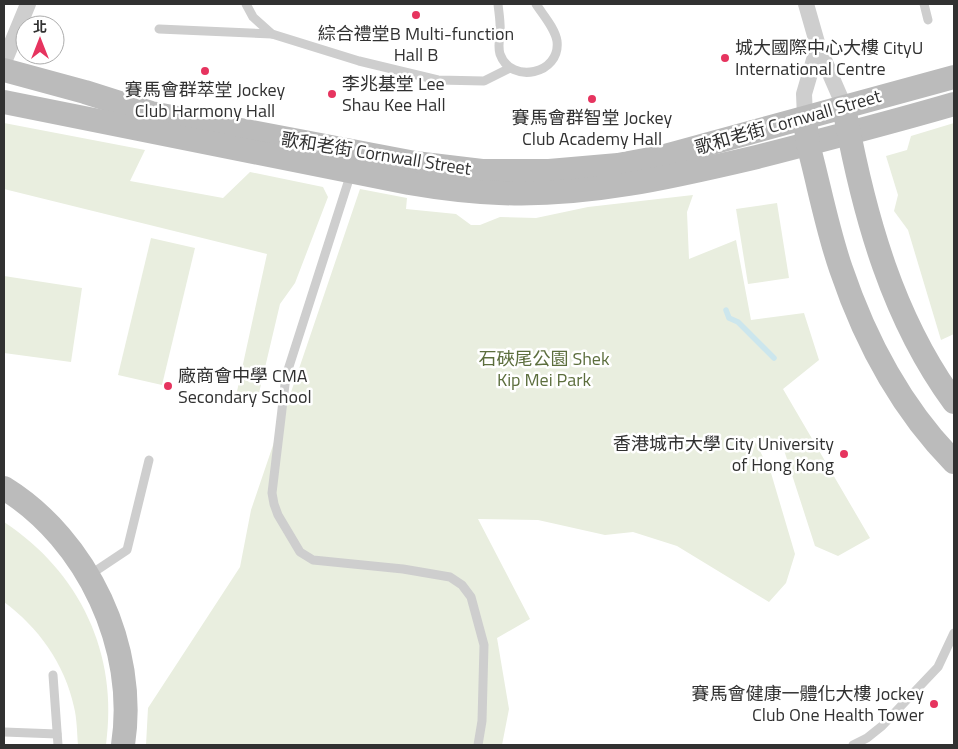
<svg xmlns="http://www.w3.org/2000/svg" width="958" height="749" font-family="'Titillium Web','Noto Sans TC',sans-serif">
  <rect width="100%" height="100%" fill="#fff"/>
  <!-- green -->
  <g fill="#e9eedf">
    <path d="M 4,123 L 145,150 L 130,181 L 223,198 L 250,172 L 323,187 L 328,197 L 295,283 L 280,304 L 259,393 L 236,396 L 267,254 L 4,189 Z"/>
    <path d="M 954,123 L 954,334 L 941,340 L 908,230 L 894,211 L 898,195 L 886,156 L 907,150 L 911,136 Z"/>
    <path d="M 360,189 L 407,198 L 406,209 L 456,214 L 471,225 L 480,225 L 500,217 L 536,218 L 588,207 L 693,195 L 687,212 L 689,259 L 736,240 L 751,320 L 804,313 L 819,360 L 783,389 L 870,538 L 838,556 L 815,546 L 784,450 L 753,437 L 771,473 L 795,554 L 786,583 L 769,602 L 677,546 L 633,532 L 605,535 L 538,520 L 478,519 L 530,619 L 497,638 L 509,709 L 502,745 L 146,745 L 148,708 L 240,567 L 251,510 Z"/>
    <path d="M 777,203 L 789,278 L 748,284 L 736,209 Z"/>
    <path d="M 151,238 L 195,248 L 162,385 L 118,375 Z"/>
    <path d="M 4,276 L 82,288 L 71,362 L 4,353 Z"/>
    <path d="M 4,522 C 80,572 119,654 106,745 L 78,745 C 77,733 77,719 74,707 C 65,664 38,627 4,602 Z"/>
  </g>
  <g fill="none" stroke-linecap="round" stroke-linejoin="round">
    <!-- stream -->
    <path stroke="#cce6ed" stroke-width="5.5" d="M 726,310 L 729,318 L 738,322 L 774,358"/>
    <!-- lane -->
    <g stroke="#cecece" stroke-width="9">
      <path d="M 246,4 L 253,17 L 272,34 L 359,61 L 438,80 L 484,81 L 510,68"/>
      <path d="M 498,4 C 499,14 501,24 500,35 C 499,41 498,47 500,54 C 511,85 561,74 557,41 C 555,28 543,15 536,4"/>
      <path d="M 924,4 L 928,20"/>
      <path d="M 159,29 L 272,34"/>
      <path d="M 351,173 L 286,376 L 272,493 L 274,504 L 278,515 L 300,552 L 313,560 L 403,569 L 450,577 L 462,585 L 471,597 L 484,645 L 482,721 L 478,745"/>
      <path d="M 88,576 L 127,550 L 149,460"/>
      <path d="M 53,675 L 58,745"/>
      <path d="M 4,732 L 57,734"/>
      <path d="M 853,745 L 867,738 L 882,726 L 938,667 L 954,633"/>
    </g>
    <!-- street -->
    <g stroke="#cecece" stroke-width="16">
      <path d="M 806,4 L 818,46 L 844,106"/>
      <path d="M 4,62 L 28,4"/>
      <path d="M 805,117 L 804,94 L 818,46"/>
    </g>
    <!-- secondary -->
    <g stroke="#bbb" stroke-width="24">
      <path d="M 4,70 L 85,92 L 151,113 L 415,163 L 482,171 L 549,171 L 618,165 L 661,157 L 954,77"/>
      <path d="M 4,102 L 409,183 C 438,188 469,192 499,193 C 586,197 672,177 757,157 C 823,140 889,123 954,104"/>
      <path d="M 846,118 C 865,218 893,319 954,402"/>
      <path d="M 806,128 L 808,144 C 819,185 827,229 841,269 C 865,340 902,409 954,462"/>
      <path d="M 4,488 C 88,540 138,648 123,745"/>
    </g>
  </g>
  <!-- markers -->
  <g fill="#e6345f" stroke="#fff" stroke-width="2">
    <circle cx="416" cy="15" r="5"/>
    <circle cx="725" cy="58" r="5"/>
    <circle cx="205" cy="71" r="5"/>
    <circle cx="332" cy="94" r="5"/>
    <circle cx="592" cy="99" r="5"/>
    <circle cx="168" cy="386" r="5"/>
    <circle cx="844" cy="454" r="5"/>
    <circle cx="934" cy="704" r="5"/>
  </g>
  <g text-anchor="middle" stroke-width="5" stroke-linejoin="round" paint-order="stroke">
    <!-- poi labels -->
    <g font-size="18" fill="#313131" stroke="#fff">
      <text x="416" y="40">綜合禮堂B Multi-function<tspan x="416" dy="21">Hall B</tspan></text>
      <text x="735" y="54" text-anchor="start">城大國際中心大樓 CityU<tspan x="735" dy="21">International Centre</tspan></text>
      <text x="342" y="90" text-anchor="start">李兆基堂 Lee<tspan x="342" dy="21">Shau Kee Hall</tspan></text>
      <text x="205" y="96">賽馬會群萃堂 Jockey<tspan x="205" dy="21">Club Harmony Hall</tspan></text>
      <text x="592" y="124">賽馬會群智堂 Jockey<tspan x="592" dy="21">Club Academy Hall</tspan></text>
      <text x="178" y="382" text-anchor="start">廠商會中學 CMA<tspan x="178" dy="21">Secondary School</tspan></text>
      <text x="834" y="450" text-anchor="end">香港城市大學 City University<tspan x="834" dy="21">of Hong Kong</tspan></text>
      <text x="924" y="700" text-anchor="end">賽馬會健康一體化大樓 Jockey<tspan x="924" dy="21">Club One Health Tower</tspan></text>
    </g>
    <!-- street labels -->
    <g font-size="18" fill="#313131" stroke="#fff">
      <text transform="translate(788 122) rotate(-16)" y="6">歌和老街 Cornwall Street</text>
      <text transform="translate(376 154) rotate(9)" y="6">歌和老街 Cornwall Street</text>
    </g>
    <!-- park labels -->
    <g font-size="18" fill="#5c6e3d" stroke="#fff">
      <text x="544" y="365">石硤尾公園 Shek<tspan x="544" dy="21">Kip Mei Park</tspan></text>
    </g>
  </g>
  <!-- border -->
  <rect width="958" height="749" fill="none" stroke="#313131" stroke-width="10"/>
  <!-- north arrow -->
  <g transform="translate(40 40)"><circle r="24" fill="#ffffff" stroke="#adadad"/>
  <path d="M0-4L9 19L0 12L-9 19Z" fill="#e6345f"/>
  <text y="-8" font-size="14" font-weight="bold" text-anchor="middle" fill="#313131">北</text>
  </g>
</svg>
